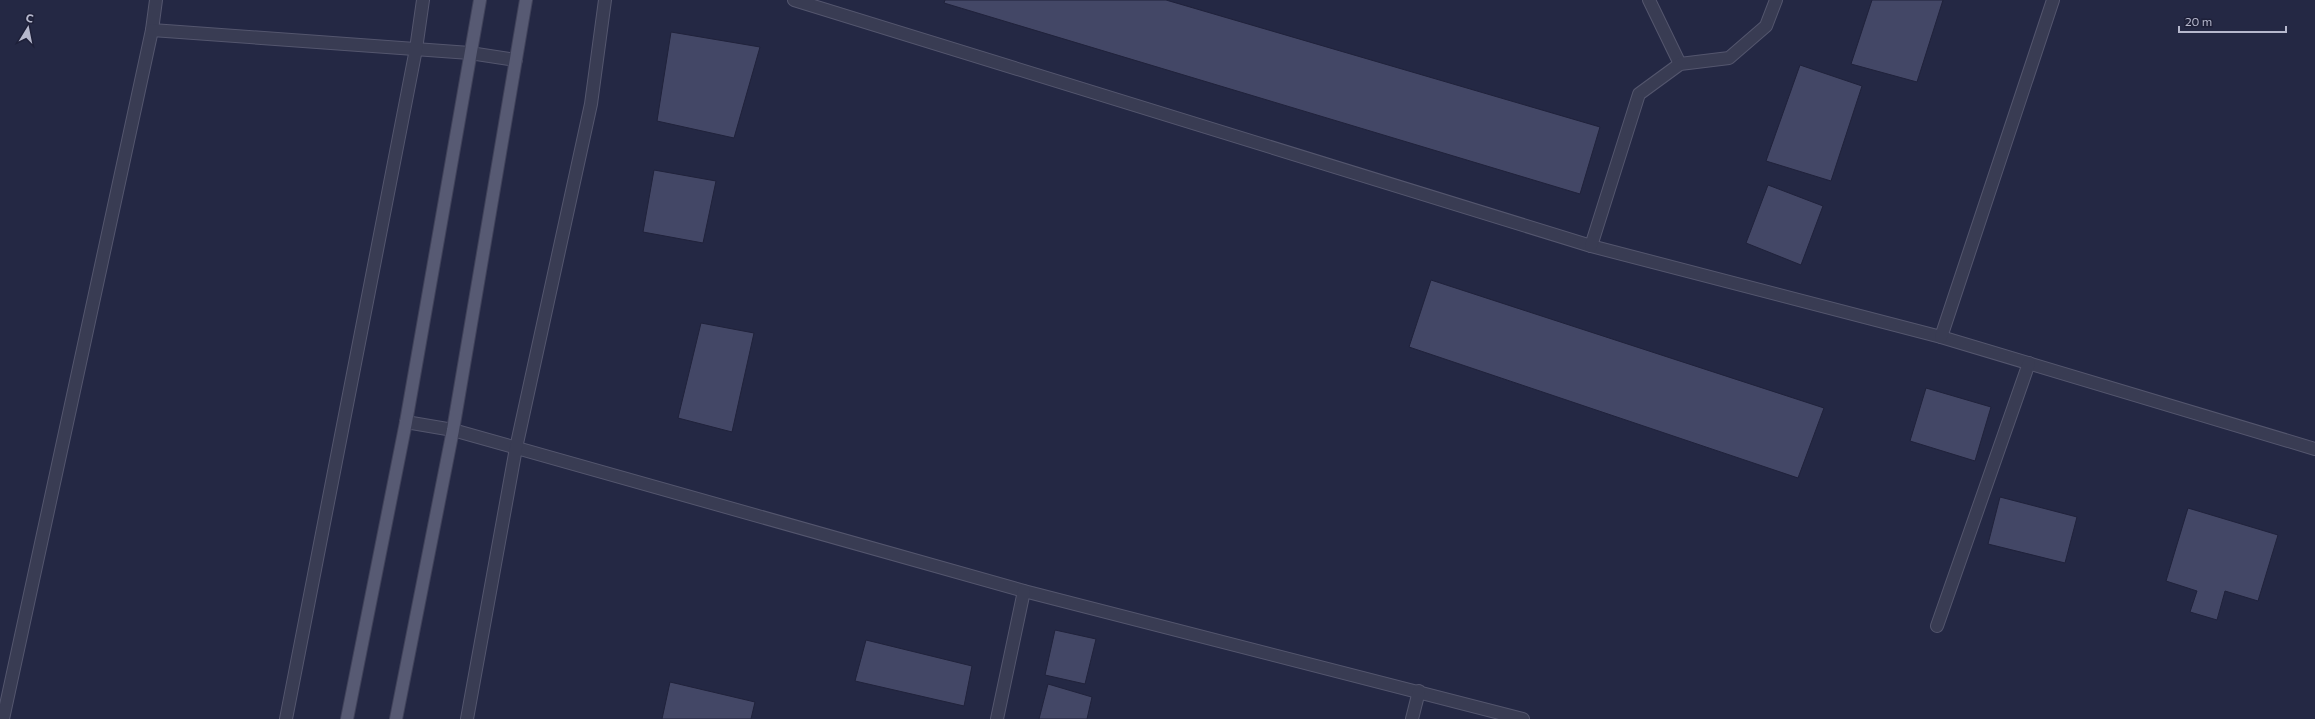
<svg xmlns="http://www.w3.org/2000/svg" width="2315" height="719" font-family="Commissioner,sans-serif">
  <rect width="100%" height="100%" fill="#242844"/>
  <!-- building -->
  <g fill="#434766" stroke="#20223b">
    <path d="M 945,0 L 1166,0 L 1600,127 L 1580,194 L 944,3 Z"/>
    <path d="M 1872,0 L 1943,0 L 1917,82 L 1851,64 Z"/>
    <path d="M 671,32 L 760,47 L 734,138 L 657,121 Z"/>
    <path d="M 1800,65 L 1862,86 L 1831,181 L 1766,161 Z"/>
    <path d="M 654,170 L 716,181 L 703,243 L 643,232 Z"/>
    <path d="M 1768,185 L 1823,206 L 1801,265 L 1746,243 Z"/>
    <path d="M 1431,280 L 1824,408 L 1798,478 L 1409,347 Z"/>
    <path d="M 701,323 L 754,333 L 732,432 L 678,418 Z"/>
    <path d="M 1926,388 L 1991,407 L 1975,461 L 1910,441 Z"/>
    <path d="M 2000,497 L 2077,517 L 2065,563 L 1988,544 Z"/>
    <path d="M 2188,508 L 2278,535 L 2258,601 L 2225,591 L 2217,620 L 2190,612 L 2197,591 L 2166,581 Z"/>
    <path d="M 1055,630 L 1096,639 L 1085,684 L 1045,675 Z"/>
    <path d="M 866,640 L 972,666 L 964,706 L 855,681 Z"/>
    <path d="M 670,682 L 755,702 L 751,719 L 662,719 Z"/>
    <path d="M 1048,684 L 1092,697 L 1087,719 L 1039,719 Z"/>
  </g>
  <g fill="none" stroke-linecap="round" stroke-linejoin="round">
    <defs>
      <g id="minor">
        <path d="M 794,0 L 1591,246 L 1941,337 L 2315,449"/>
        <path d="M 1649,0 L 1680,64"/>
        <path d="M 152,30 L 156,0"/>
        <path d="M 1591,246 L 1639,94 L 1680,64 L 1729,58 L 1766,26 L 1776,0"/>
        <path d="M 1941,337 L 2053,0"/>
        <path d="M 406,422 L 453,430 L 1024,591 L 1523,719"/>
        <path d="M 1937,626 L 2029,363"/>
        <path d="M 3,719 L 152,30 L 470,53 L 516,60"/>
        <path d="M 286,719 L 416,49 L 423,0"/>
        <path d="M 467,719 L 516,448 L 591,104 L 605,0"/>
        <path d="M 997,719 L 1024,591"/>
        <path d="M 1412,719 L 1419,691"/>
      </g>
      <g id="major">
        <path d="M 347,719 L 406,422 L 480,0"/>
        <path d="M 396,719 L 453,430 L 526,0"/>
      </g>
    </defs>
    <!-- minor casing -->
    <use href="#minor" stroke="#54566e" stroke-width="14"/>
    <!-- major casing -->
    <use href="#major" stroke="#40425a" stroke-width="14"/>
    <!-- minor -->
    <use href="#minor" stroke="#393c53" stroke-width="12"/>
    <!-- major -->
    <use href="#major" stroke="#575a73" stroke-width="12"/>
  </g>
  <!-- north arrow -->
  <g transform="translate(28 28) rotate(10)" stroke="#1e2039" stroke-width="3" paint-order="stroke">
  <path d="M0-3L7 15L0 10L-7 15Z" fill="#b6b8cd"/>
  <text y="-6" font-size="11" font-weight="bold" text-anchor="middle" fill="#b6b8cd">С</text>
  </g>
  <!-- scale -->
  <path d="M2179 26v6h107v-6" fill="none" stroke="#b6b8cd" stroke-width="2"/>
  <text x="2185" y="26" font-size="12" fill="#b6b8cd" stroke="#1e2039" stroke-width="3" paint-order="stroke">20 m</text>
</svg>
